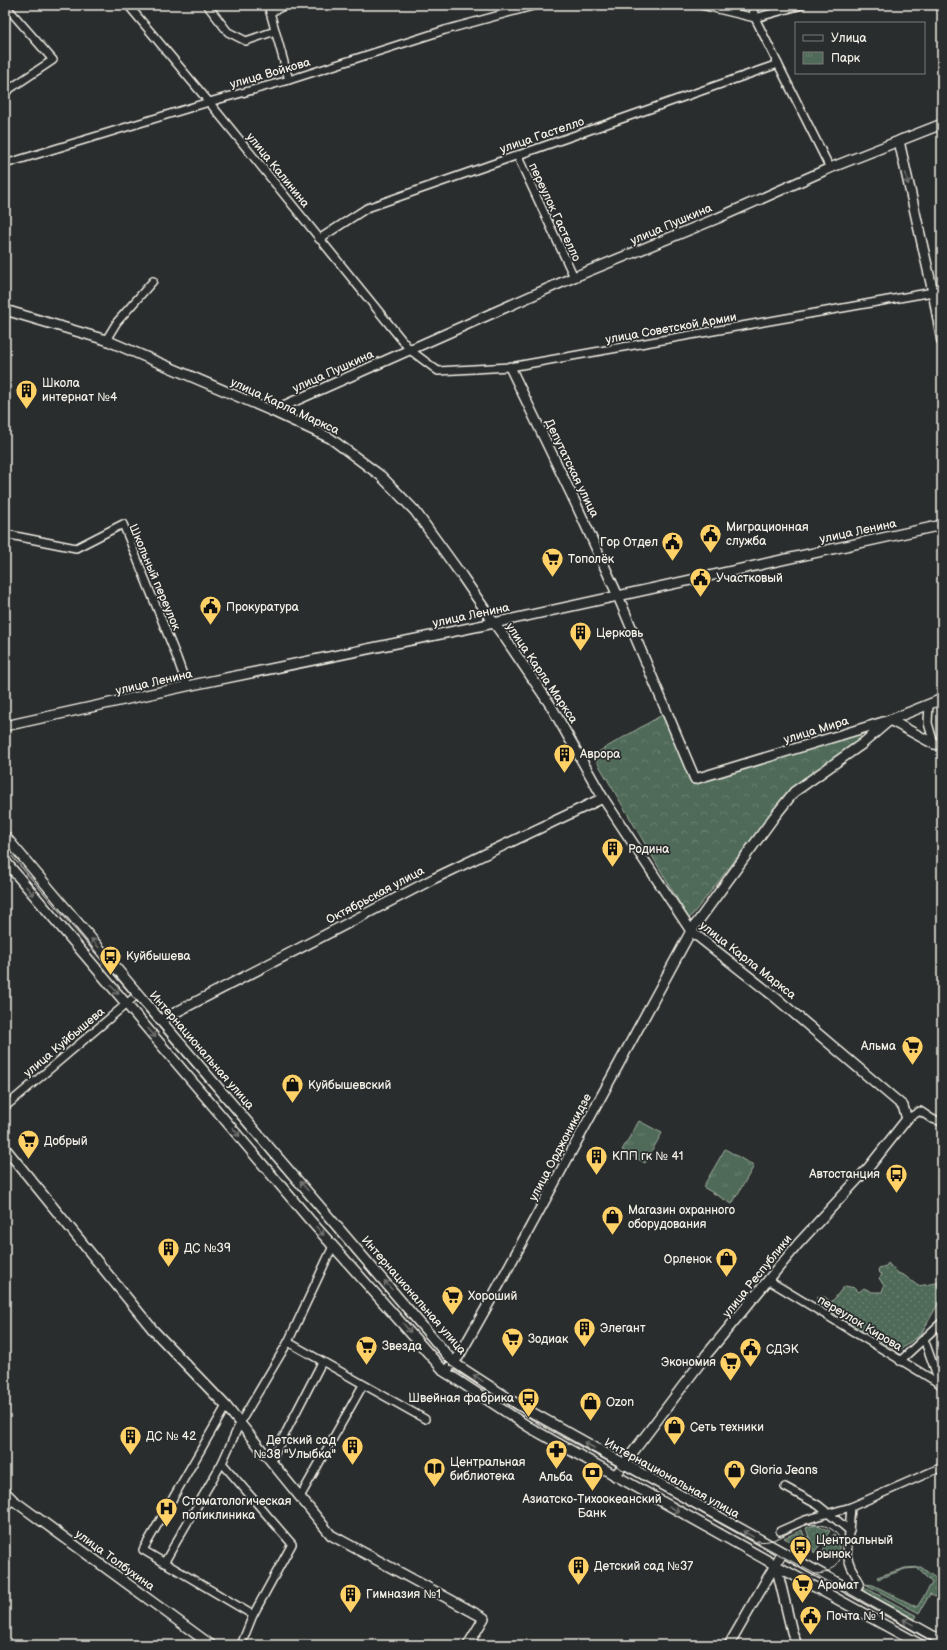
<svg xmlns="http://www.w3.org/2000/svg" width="947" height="1650" font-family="'Balsamiq Sans',sans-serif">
  <defs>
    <pattern id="grass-dots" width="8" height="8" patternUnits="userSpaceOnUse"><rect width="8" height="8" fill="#506a59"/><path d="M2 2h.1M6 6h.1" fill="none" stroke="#6a8071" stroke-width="1.8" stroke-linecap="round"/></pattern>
    <pattern id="forest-crowns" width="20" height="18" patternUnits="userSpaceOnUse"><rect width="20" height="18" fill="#506a59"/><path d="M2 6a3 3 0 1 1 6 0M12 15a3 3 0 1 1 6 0" fill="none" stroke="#6a8071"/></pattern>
    <pattern id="park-tufts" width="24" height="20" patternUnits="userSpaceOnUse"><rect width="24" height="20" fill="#506a59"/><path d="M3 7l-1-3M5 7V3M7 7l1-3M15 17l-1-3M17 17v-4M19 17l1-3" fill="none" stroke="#6a8071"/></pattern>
  </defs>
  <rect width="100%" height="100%" fill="#2a2d2e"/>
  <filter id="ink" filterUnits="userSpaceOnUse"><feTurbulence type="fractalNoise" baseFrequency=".025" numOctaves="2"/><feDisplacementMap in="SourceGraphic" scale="8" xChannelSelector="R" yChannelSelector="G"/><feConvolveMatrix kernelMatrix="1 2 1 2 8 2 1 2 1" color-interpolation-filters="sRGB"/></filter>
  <g filter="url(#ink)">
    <!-- grass -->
    <g fill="url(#grass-dots)" stroke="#a2aea0">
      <path d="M 888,1263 L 896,1272 L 905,1276 L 918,1286 L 942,1282 L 942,1297 L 921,1334 L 900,1350 L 895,1350 L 816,1303 L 817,1297 L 825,1297 L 831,1302 C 837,1297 839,1291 845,1286 L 855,1288 L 859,1292 L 864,1288 L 872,1292 L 882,1292 L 884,1286 L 879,1278 L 882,1275 L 878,1271 L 879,1268 L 886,1266 Z"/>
      <path d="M 815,1525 L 830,1531 L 814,1553 L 806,1528 Z"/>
      <path d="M 802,1530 L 810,1551 L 784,1538 Z"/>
      <path d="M 834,1534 L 839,1544 L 839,1555 L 819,1556 Z"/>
      <path d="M 921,1567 L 942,1583 L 942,1601 L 930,1594 L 919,1613 L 865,1584 L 873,1585 L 917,1607 L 932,1583 L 917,1568 L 905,1569 L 878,1579 L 877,1577 L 905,1568 Z"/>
      <path d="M 864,1587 L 917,1616 L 915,1619 L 862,1590 Z"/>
    </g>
    <!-- forest -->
    <path fill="url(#forest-crowns)" stroke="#a2aea0" d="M 662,715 L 693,784 L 859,732 L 862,740 L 790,790 L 689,919 L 593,755 Z"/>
    <!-- park -->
    <g fill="url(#park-tufts)" stroke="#a2aea0">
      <path d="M 639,1121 L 662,1133 L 645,1163 L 622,1150 Z"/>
      <path d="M 725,1149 L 754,1166 L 732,1204 L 703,1187 Z"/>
    </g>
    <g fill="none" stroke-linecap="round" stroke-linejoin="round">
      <defs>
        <g id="street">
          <path d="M 128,5 L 209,102 L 410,350 L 438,371 L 510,367 L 933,292 L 942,292"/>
          <path d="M 207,5 L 228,32 L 246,41 L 275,31"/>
          <path d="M 268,5 L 289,80"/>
          <path d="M 701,5 L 755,18 L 802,5"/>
          <path d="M 752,5 L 755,18 L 830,168"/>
          <path d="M 271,12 L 286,5"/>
          <path d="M 5,92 L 53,60 L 5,5"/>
          <path d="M 517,155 L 574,277"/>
          <path d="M 5,164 L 209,102 L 289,80 L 445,30 L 533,6 L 541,5"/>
          <path d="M 319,239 L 367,208 L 778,64"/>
          <path d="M 106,340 L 117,322 L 153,281"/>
          <path d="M 5,534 L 76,548 L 123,524 L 177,658 L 187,686"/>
          <path d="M 929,704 L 928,723 L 934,744"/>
          <path d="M 5,1107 L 138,994"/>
          <path d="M 907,1119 L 920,1111 L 932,1119 L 942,1122"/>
          <path d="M 768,1280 L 940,1384 L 942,1387"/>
          <path d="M 924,1339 L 940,1384"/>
          <path d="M 288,1342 L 425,1419"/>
          <path d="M 900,1361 L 942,1322"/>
          <path d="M 226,1406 L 143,1550 L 253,1615"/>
          <path d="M 271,1461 L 322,1362"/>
          <path d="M 785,1487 L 818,1505 L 850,1531"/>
          <path d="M 300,1497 L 363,1385"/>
          <path d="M 5,1507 L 13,1500"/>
          <path d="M 851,1507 L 847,1556 L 851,1567 L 860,1583 L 855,1593"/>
          <path d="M 780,1531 L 805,1520 L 851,1507 L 942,1467"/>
          <path d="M 164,1563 L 222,1463"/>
          <path d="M 241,1645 L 253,1615 L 292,1544 L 222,1463 L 240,1423 L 288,1342 L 333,1246"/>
        </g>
        <g id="secondary">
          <path d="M 903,139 L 899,141 L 933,292 L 942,342"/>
          <path d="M 5,310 L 106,340 L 272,411 L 330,438 L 381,476 L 415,511 L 462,576 L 494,623 L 505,638 L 551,706 L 603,798 L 691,931 L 776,998 L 903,1106 L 907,1119 L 869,1167 L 798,1244 L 707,1354 L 615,1476"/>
          <path d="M 510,367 L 576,504 L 618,596 L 695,779 L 890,720 L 942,699"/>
          <path d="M 272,411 L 574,277 L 718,218 L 830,168 L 942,124"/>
          <path d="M 5,726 L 187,686 L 494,623 L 942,525"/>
          <path d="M 5,836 L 138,994 L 454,1363 L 517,1404 L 942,1641"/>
          <path d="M 5,861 L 309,1219 L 445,1372 L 529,1427 L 786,1571 L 921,1645"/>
          <path d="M 161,1020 L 435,878 L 603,798"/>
          <path d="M 5,1148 L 154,1331 L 226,1406 L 331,1535 L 484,1618 L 468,1645"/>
          <path d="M 445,1372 L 459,1356 L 494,1294 L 691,931 L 774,817 L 794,792 L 862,744 L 890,720 L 934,744 L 942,745"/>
          <path d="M 5,1492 L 13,1500 L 211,1645"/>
          <path d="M 776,1565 L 792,1632 L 797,1645"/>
          <path d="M 729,1645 L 782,1553"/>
        </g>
      </defs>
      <!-- street casing -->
      <use href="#street" stroke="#f4f1e8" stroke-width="10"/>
      <!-- secondary casing -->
      <use href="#secondary" stroke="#f4f1e8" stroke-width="12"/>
      <!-- street -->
      <use href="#street" stroke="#2a2d2e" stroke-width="7"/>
      <!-- secondary -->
      <use href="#secondary" stroke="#2a2d2e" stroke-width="9"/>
      <!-- tram -->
      <g stroke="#f4f1e8" stroke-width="1">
        <path d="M 5,848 L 442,1357 L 451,1366 L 537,1423 L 815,1574 L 939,1645"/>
        <path d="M 757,1541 C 781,1546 797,1519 821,1525 C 852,1531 848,1575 814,1574"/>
      </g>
    </g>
    <!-- one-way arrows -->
    <defs><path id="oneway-shaft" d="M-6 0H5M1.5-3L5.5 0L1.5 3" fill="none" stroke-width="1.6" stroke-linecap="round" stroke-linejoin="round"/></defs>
    <g stroke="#71726f">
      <use href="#oneway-shaft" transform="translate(907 179) rotate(77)"/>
      <use href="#oneway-shaft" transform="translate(30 891) rotate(50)"/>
      <use href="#oneway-shaft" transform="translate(95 943) rotate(-130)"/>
      <use href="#oneway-shaft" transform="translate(115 990) rotate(49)"/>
      <use href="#oneway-shaft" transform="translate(152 1033) rotate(50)"/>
      <use href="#oneway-shaft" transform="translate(236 1132) rotate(50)"/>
      <use href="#oneway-shaft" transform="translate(304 1186) rotate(-131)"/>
      <use href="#oneway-shaft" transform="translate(320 1231) rotate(48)"/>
      <use href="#oneway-shaft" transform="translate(388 1285) rotate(-130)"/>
      <use href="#oneway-shaft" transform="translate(407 1328) rotate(50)"/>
      <use href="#oneway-shaft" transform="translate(478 1378) rotate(-146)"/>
      <use href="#oneway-shaft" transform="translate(589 1445) rotate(-150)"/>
      <use href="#oneway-shaft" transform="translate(674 1509) rotate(29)"/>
      <use href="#oneway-shaft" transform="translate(748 1534) rotate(-151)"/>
      <use href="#oneway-shaft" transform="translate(908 1622) rotate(-151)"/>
    </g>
  </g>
  <!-- icons -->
  <defs>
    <symbol id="building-pin" viewBox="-11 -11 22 30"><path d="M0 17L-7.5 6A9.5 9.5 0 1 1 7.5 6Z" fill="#ffd166" stroke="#2a2d2e"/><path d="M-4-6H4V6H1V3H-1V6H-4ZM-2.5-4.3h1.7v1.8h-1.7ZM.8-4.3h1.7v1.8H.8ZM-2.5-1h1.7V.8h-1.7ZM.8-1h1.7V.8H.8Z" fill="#111"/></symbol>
    <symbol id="civic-pin" viewBox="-11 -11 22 30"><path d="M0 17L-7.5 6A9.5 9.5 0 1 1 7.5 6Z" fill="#ffd166" stroke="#2a2d2e"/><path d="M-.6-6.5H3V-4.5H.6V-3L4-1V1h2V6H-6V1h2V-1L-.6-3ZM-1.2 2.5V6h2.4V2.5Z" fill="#111"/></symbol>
    <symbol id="supermarket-pin" viewBox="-11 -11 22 30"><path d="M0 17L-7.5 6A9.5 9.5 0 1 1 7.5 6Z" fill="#ffd166" stroke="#2a2d2e"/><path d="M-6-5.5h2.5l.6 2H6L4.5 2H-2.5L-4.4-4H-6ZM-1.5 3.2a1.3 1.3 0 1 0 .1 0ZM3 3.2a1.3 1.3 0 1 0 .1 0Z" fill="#111"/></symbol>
    <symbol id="bus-pin" viewBox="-11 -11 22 30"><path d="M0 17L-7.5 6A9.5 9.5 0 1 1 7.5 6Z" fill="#ffd166" stroke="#2a2d2e"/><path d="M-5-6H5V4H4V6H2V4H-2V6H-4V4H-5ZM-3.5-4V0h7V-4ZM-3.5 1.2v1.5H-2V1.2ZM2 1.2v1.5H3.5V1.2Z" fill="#111"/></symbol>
    <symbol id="shop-pin" viewBox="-11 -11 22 30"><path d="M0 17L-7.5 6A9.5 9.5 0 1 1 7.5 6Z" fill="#ffd166" stroke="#2a2d2e"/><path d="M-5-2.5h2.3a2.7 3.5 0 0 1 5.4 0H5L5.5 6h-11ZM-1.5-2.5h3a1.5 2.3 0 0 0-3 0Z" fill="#111"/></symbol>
    <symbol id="pharmacy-pin" viewBox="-11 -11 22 30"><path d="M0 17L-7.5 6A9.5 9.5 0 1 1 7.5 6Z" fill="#ffd166" stroke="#2a2d2e"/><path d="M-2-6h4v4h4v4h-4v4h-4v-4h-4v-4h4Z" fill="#111"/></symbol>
    <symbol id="library-pin" viewBox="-11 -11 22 30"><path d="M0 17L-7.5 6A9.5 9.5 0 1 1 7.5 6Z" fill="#ffd166" stroke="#2a2d2e"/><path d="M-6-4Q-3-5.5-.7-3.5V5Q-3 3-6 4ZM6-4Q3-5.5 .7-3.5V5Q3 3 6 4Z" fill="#111"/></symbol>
    <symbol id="bank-pin" viewBox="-11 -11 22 30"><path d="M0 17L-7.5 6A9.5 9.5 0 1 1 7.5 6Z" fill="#ffd166" stroke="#2a2d2e"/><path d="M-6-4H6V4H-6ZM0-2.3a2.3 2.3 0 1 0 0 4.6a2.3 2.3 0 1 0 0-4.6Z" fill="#111"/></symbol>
    <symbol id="hospital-pin" viewBox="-11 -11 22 30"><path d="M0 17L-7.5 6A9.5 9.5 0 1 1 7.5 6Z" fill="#ffd166" stroke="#2a2d2e"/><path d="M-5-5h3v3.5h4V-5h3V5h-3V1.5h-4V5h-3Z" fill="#111"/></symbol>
  </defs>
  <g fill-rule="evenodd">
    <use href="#building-pin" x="14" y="378" width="25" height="34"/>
    <use href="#civic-pin" x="698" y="522" width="25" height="34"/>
    <use href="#civic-pin" x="660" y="530" width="25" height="34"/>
    <use href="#supermarket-pin" x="540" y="546" width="25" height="34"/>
    <use href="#civic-pin" x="688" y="566" width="25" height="34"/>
    <use href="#civic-pin" x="198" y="594" width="25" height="34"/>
    <use href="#building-pin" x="568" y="620" width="25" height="34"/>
    <use href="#building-pin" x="552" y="742" width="25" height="34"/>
    <use href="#building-pin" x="600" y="836" width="25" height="34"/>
    <use href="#bus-pin" x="98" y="944" width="25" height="34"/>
    <use href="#supermarket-pin" x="900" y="1034" width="25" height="34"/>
    <use href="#shop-pin" x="280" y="1072" width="25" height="34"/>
    <use href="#supermarket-pin" x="16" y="1128" width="25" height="34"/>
    <use href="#building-pin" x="584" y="1144" width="25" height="34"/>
    <use href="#bus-pin" x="884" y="1162" width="25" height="34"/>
    <use href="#shop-pin" x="600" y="1204" width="25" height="34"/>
    <use href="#building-pin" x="156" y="1236" width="25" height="34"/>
    <use href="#shop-pin" x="714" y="1246" width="25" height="34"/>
    <use href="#supermarket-pin" x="440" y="1284" width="25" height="34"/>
    <use href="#building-pin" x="572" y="1316" width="25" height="34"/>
    <use href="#supermarket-pin" x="500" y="1326" width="25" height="34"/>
    <use href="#supermarket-pin" x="354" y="1334" width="25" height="34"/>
    <use href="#civic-pin" x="738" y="1336" width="25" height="34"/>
    <use href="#supermarket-pin" x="718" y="1350" width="25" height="34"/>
    <use href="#bus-pin" x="516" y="1386" width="25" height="34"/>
    <use href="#shop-pin" x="578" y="1390" width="25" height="34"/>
    <use href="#shop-pin" x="662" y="1414" width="25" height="34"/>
    <use href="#building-pin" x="118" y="1424" width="25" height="34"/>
    <use href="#building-pin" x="340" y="1434" width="25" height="34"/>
    <use href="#pharmacy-pin" x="544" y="1438" width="25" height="34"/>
    <use href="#library-pin" x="422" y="1456" width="25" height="34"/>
    <use href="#shop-pin" x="722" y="1458" width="25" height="34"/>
    <use href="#bank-pin" x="580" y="1460" width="25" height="34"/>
    <use href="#hospital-pin" x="154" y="1496" width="25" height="34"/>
    <use href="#bus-pin" x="788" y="1534" width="25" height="34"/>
    <use href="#building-pin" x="566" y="1554" width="25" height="34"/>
    <use href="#supermarket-pin" x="790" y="1572" width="25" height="34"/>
    <use href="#building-pin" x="338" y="1582" width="25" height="34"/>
    <use href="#civic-pin" x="798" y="1604" width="25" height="34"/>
  </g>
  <g text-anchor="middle" stroke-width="3.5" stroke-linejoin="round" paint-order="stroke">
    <!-- street labels -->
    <g font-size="12" fill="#f4f1e8" stroke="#2a2d2e">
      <text transform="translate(270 73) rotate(-16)" y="4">улица Войкова</text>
      <text transform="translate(542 135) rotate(-19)" y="4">улица Гастелло</text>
      <text transform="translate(278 170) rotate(51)" y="4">улица Калинина</text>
      <text transform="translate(555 212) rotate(65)" y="4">переулок Гастелло</text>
      <text transform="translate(671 224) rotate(-23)" y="4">улица Пушкина</text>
      <text transform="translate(671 328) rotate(-10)" y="4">улица Советской Армии</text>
      <text transform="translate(333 371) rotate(-24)" y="4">улица Пушкина</text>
      <text transform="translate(285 406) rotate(25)" y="4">улица Карла Маркса</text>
      <text transform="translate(572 468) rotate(64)" y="4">Депутатская улица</text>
      <text transform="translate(858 531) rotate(-12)" y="4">улица Ленина</text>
      <text transform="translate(155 577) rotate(67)" y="4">Школьный переулок</text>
      <text transform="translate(471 615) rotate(-12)" y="4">улица Ленина</text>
      <text transform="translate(542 673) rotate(56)" y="4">улица Карла Маркса</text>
      <text transform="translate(154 682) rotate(-13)" y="4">улица Ленина</text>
      <text transform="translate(816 730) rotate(-17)" y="4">улица Мира</text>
      <text transform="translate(375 895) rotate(-28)" y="4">Октябрьская улица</text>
      <text transform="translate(748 960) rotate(38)" y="4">улица Карла Маркса</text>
      <text transform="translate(64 1042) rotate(-40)" y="4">улица Куйбышева</text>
      <text transform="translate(202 1050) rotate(49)" y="4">Интернациональная улица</text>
      <text transform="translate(560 1147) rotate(-62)" y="4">улица Орджоникидзе</text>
      <text transform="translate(757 1276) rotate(-51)" y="4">улица Республики</text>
      <text transform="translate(414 1295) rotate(49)" y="4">Интернациональная улица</text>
      <text transform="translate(860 1323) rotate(31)" y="4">переулок Кирова</text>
      <text transform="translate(672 1478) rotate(29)" y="4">Интернациональная улица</text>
      <text transform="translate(115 1560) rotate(36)" y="4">улица Толбухина</text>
    </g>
    <!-- poi labels -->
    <g font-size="12" fill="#f4f1e8" stroke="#2a2d2e" text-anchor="start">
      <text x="42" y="387">Школа<tspan x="42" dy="14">интернат №4</tspan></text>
      <text x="726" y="531">Миграционная<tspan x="726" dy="14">служба</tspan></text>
      <text x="658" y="546" text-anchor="end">Гор Отдел</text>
      <text x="568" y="563">Тополёк</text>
      <text x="716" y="582">Участковый</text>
      <text x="226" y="611">Прокуратура</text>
      <text x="596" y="637">Церковь</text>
      <text x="580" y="758">Аврора</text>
      <text x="628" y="853">Родина</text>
      <text x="126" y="960">Куйбышева</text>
      <text x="896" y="1050" text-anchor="end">Альма</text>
      <text x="308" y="1089">Куйбышевский</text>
      <text x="44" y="1145">Добрый</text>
      <text x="612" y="1160">КПП гк № 41</text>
      <text x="880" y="1178" text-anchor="end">Автостанция</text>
      <text x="628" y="1214">Магазин охранного<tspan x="628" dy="14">оборудования</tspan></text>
      <text x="184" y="1252">ДС №39</text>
      <text x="712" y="1263" text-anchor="end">Орленок</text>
      <text x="468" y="1300">Хороший</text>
      <text x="600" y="1332">Элегант</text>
      <text x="528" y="1343">Зодиак</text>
      <text x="382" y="1350">Звезда</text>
      <text x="766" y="1353">СДЭК</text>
      <text x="716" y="1366" text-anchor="end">Экономия</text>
      <text x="514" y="1402" text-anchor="end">Швейная фабрика</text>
      <text x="606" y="1406">Ozon</text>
      <text x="690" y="1431">Сеть техники</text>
      <text x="146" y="1440">ДС № 42</text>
      <text x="336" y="1444" text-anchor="end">Детский сад<tspan x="336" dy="14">№38 "Улыбка"</tspan></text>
      <text x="450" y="1466">Центральная<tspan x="450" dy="14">библиотека</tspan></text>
      <text x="750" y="1474">Gloria Jeans</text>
      <text x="556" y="1481" text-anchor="middle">Альба</text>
      <text x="592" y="1503" text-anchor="middle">Азиатско-Тихоокеанский<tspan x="592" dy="14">Банк</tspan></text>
      <text x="182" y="1505">Стоматологическая<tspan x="182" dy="14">поликлиника</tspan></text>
      <text x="816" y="1544">Центральный<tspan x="816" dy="14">рынок</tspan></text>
      <text x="594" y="1570">Детский сад №37</text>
      <text x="818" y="1589">Аромат</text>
      <text x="366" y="1598">Гимназия №1</text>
      <text x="826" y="1620">Почта № 1</text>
    </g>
  </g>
  <!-- margin -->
  <rect width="947" height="1650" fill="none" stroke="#2a2d2e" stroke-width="20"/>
  <rect x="10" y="10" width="927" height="1630" fill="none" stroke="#f4f1e8" stroke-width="1.5" filter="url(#ink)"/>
  <!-- legend -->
  <rect x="795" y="22" width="130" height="52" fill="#2a2d2e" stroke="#7b7b78"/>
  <rect x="803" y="35" width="20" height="6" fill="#2a2d2e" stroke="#7b7b78"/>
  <text x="831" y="42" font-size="12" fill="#f4f1e8">Улица</text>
  <rect x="803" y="52" width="20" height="12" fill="url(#park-tufts)" stroke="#7b7b78"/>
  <text x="831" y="62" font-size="12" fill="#f4f1e8">Парк</text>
</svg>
